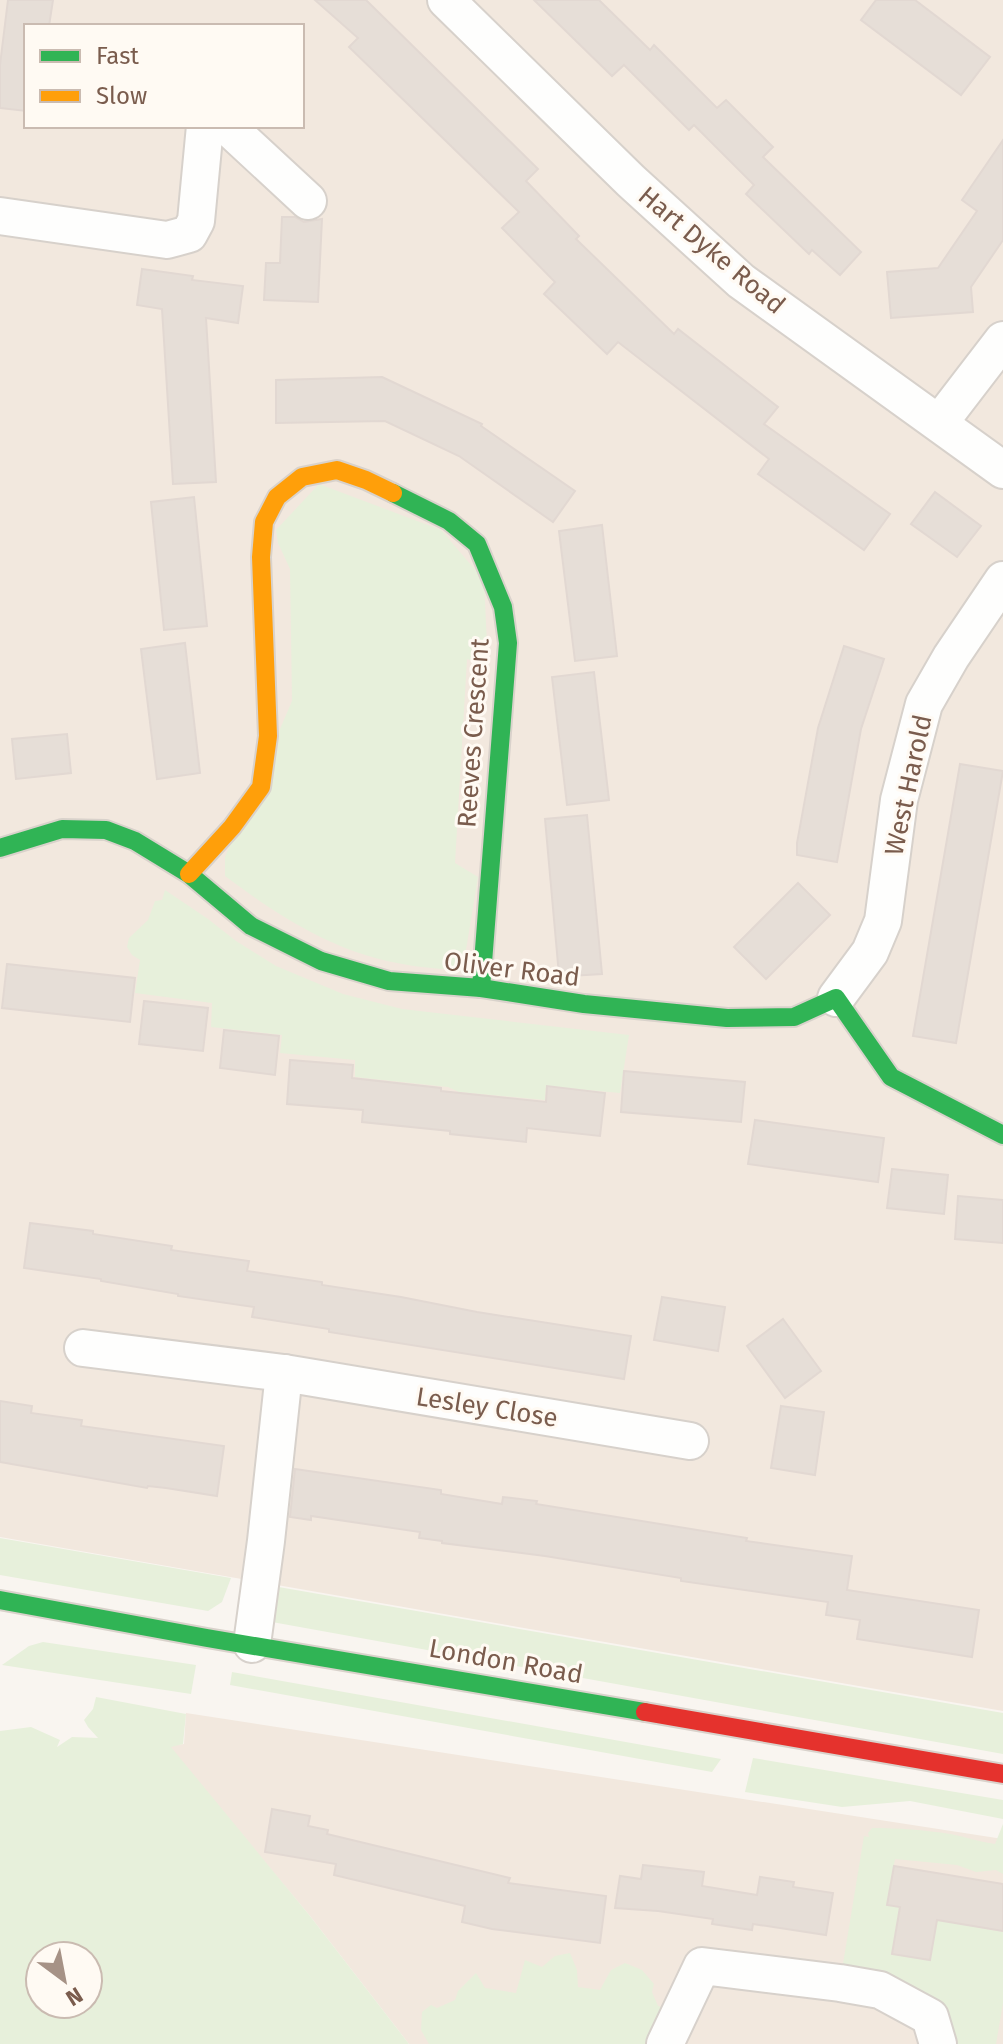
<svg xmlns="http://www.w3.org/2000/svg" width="1003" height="2044" font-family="'Fira Sans',sans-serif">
  <rect width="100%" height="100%" fill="#f9f5f0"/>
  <!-- residential -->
  <g fill="#f2e8de" fill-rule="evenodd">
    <path d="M 0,0 L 1003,0 L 1003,1711 L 0,1537 ZM 26,26 L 302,26 L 302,126 L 26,126 Z"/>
    <path d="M 186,1713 L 1003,1839 L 1003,2044 L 409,2044 L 310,1916 L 168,1746 L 184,1744 Z"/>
  </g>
  <!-- green -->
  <g fill="#e7f0db" fill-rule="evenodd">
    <path d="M 319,484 L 441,530 L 484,580 L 488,666 L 467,659 L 455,863 L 478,877 L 464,962 L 453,970 C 434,968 415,967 397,963 C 332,951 277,915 225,876 L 225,857 L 292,701 L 290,569 L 278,543 L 276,530 Z"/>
    <path d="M 165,890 L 208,919 L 236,941 L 276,966 L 343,994 L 402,1009 L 629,1035 L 620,1093 L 546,1086 L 545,1100 L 459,1092 L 448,1087 L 355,1077 L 355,1060 L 280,1053 L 282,1035 L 211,1027 L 212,1003 L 135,993 L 140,960 L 132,955 L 127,947 L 129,938 L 148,920 L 155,901 L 162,900 Z"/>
    <path d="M 0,1538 L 231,1578 L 222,1602 L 208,1611 L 0,1575 Z"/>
    <path d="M 267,1585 L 1003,1713 L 1003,1754 L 272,1622 Z"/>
    <path d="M 43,1642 L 196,1665 L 191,1694 L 2,1665 L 29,1646 Z"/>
    <path d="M 232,1672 L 721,1759 L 712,1772 L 230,1685 Z"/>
    <path d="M 96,1697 L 186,1714 L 183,1744 L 171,1747 L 310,1916 L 409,2044 L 0,2044 L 0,1731 L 31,1727 L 60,1740 L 57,1747 L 72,1737 L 98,1738 L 88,1727 L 84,1720 L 93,1709 ZM 40,1956 L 88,1956 L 88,2004 L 40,2004 Z"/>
    <path d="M 753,1758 L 1003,1800 L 1003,1819 L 910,1801 L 842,1807 L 745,1792 Z"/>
    <path d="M 1003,1824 L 1003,1874 L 996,1870 L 976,1872 L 957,1865 L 895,1859 L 887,1905 L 900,1907 L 893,1954 L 930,1960 L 937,1920 L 1003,1932 L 1003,2003 L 996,2044 L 939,2044 L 840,1982 L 864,1836 L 869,1837 L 868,1833 L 872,1828 C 898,1828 925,1830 950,1834 C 966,1837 980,1842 995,1844 Z"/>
    <path d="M 570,1953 L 577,1970 L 578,1987 L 600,1990 L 611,1970 L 625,1963 L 642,1970 L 654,1984 L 652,1992 L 658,2006 L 668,2009 L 646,2044 L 429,2044 L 421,2030 L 422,2012 L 431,2005 L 437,2008 L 455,2000 L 458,1991 L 476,1973 L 485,1988 L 516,1993 L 525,1960 L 542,1967 L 555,1956 Z"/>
  </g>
  <!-- building -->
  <g fill="#e6ded7" stroke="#e2d8d2" stroke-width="2">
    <path d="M 8,0 L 53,0 L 49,26 L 26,26 L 26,111 L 0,108 L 0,65 Z"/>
    <path d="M 315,0 L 366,0 L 538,169 L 526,181 L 579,236 L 576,239 L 674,334 L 678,329 L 778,407 L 764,424 L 890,514 L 864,550 L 758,474 L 769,459 L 618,342 L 607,354 L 544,294 L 555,282 L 502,228 L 519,212 L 349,47 L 358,38 Z"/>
    <path d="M 534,0 L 599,0 L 650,50 L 654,45 L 717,108 L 726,100 L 773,147 L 763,157 L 861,252 L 840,275 L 812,250 L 809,254 L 746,194 L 754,185 L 694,125 L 689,130 L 624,65 L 612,76 Z"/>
    <path d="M 876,0 L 915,0 L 990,57 L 961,95 L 861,20 Z"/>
    <path d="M 1003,140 L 1003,240 L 971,287 L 973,312 L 891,318 L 887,272 L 938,268 L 977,211 L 962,200 Z"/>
    <path d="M 282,217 L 295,217 L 304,222 L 322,219 L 318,302 L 264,300 L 266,263 L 280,263 Z"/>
    <path d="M 142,269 L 193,276 L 192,280 L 243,286 L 238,323 L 206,318 L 216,482 L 173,484 L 162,309 L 137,305 Z"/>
    <path d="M 382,377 L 482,424 L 481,426 L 575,491 L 553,522 L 459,456 L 385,421 L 276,423 L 276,380 Z"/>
    <path d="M 935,492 L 981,526 L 957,557 L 911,524 Z"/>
    <path d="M 194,497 L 207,626 L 164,630 L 151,502 Z"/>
    <path d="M 602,525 L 617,656 L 575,661 L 559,531 Z"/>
    <path d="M 185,643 L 200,773 L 157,779 L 141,649 Z"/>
    <path d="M 844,646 L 884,659 L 861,729 L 837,862 L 797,855 L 797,843 L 818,728 Z"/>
    <path d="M 594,672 L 609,800 L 567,805 L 552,677 Z"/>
    <path d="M 67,734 L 71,773 L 16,779 L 12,739 Z"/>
    <path d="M 960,764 L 1003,771 L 956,1043 L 913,1036 Z"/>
    <path d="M 587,815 L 602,974 L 569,976 L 559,975 L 545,819 Z"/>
    <path d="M 798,883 L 830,915 L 766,979 L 734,947 Z"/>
    <path d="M 7,964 L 135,978 L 130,1022 L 2,1008 Z"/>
    <path d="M 144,1001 L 208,1008 L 203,1051 L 139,1044 Z"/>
    <path d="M 224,1030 L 279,1036 L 275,1075 L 220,1068 Z"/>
    <path d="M 290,1060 L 353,1065 L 352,1078 L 441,1088 L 441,1091 L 546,1102 L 547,1086 L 605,1093 L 600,1136 L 527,1128 L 526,1142 L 450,1134 L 450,1131 L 362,1122 L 363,1110 L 287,1104 Z"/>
    <path d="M 624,1071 L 745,1082 L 741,1122 L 621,1112 Z"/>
    <path d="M 755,1120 L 884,1138 L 878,1182 L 748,1164 Z"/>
    <path d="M 892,1169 L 948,1175 L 944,1214 L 887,1208 Z"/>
    <path d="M 958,1196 L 1003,1200 L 1003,1243 L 955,1239 Z"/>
    <path d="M 30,1223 L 93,1231 L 93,1234 L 172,1246 L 171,1250 L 249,1261 L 247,1271 L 322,1282 L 322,1285 L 401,1297 L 477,1312 L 631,1336 L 624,1379 L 329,1332 L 329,1329 L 252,1317 L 254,1307 L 178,1296 L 178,1294 L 101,1281 L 101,1279 L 24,1268 Z"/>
    <path d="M 662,1297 L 725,1307 L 718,1351 L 654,1340 Z"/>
    <path d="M 783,1319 L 821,1371 L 785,1398 L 747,1346 Z"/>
    <path d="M 0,1401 L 32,1406 L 31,1413 L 82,1420 L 81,1426 L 224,1446 L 217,1496 L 166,1488 L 148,1486 L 147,1488 L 0,1462 Z"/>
    <path d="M 781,1406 L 824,1412 L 815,1475 L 771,1468 Z"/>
    <path d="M 295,1469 L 441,1490 L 441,1494 L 502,1504 L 503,1497 L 537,1501 L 536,1504 L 747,1538 L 746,1541 L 852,1556 L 847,1590 L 979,1610 L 972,1657 L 857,1639 L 860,1620 L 826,1615 L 828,1602 L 681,1581 L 681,1578 L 545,1556 L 442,1543 L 442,1541 L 419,1538 L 420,1532 L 311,1516 L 311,1520 L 290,1517 Z"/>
    <path d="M 272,1809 L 310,1816 L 308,1826 L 328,1830 L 327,1834 L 510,1878 L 508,1883 L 606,1896 L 600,1943 L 492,1929 L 462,1922 L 465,1906 L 334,1875 L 336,1864 L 265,1852 Z"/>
    <path d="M 643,1865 L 704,1872 L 702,1886 L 757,1895 L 760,1877 L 794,1882 L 793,1887 L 833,1893 L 826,1935 L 753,1924 L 752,1930 L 712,1924 L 713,1919 L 658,1911 L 615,1908 L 620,1876 L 641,1879 Z"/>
    <path d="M 894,1866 L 1003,1884 L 1003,1931 L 937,1920 L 930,1960 L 892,1954 L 900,1907 L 887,1905 Z"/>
  </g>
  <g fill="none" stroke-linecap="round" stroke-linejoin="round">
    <defs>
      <g id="street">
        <path d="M 446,0 L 631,181 L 741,281 L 1003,470"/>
        <path d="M 227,126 L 308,201"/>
        <path d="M 0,216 L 167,240 L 189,234 L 196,221 L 205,126"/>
        <path d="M 940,422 L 1003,340"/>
        <path d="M 836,998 L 870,952 L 883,921 L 899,800 L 924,704 L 951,657 L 1003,580"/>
        <path d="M 83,1348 L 284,1373 L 690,1441"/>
        <path d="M 252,1644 L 266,1541 L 284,1373"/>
        <path d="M 665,2044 L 702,1966 L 840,1983 L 880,1990 L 930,2017 L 938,2044"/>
      </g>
      <g id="fast">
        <path d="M 393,493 L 449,521 L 477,544 L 503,607 L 508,643 L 481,988"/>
        <path d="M 0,848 L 62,829 L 106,830 L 135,841 L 189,874 L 251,926 L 321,961 L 389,981 L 481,988 L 584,1004 L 727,1018 L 794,1017 L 836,998 L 891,1077 L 1003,1135"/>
        <path d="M 0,1600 L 207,1638 L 645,1712"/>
      </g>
      <path id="slow" d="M 189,874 L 232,827 L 261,787 L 268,736 L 261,557 L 264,522 L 277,497 L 302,477 L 337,470 L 366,480 L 393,493"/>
      <path id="jam" d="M 645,1712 L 1003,1774"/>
    </defs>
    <!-- street casing -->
    <use href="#street" stroke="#d7d1cb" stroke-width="40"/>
    <!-- fast casing -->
    <use href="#fast" stroke="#d9d2cb" stroke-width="22"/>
    <!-- slow casing -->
    <use href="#slow" stroke="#d9d2cb" stroke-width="22"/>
    <!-- jam casing -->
    <use href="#jam" stroke="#d9d2cb" stroke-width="22"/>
    <!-- street -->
    <use href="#street" stroke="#fefefd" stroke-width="36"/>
    <!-- fast -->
    <use href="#fast" stroke="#30b455" stroke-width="18"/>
    <!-- slow -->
    <use href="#slow" stroke="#ff9f0a" stroke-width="18"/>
    <!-- jam -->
    <use href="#jam" stroke="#e5322d" stroke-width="18"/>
  </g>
  <g text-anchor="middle" stroke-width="6" stroke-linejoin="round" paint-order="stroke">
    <!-- street labels -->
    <g font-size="26" fill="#7a5c4d" stroke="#fffaf3">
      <text transform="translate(712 250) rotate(40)" y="9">Hart Dyke Road</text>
      <text transform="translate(473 733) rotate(-86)" y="9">Reeves Crescent</text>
      <text transform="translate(908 785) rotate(-78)" y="9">West Harold</text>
      <text transform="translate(512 969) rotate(7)" y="9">Oliver Road</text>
      <text transform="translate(487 1407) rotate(9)" y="9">Lesley Close</text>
      <text transform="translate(506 1661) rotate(10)" y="9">London Road</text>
    </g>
  </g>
  <!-- legend -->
  <rect x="24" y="24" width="280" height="104" fill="#fffaf3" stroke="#cabbb1" stroke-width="2"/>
  <rect x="40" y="50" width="40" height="12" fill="#30b455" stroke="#cabbb1" stroke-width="2"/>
  <text x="96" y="64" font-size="24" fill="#7a5c4d">Fast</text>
  <rect x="40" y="90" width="40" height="12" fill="#ff9f0a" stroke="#cabbb1" stroke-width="2"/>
  <text x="96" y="104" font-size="24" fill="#7a5c4d">Slow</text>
  <!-- north arrow -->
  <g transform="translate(64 1980) rotate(148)"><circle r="38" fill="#fffaf3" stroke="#cabbb1" stroke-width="2"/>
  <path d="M0-6L14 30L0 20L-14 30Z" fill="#a69286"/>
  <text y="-12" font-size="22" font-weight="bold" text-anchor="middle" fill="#7a5c4d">N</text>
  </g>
</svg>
